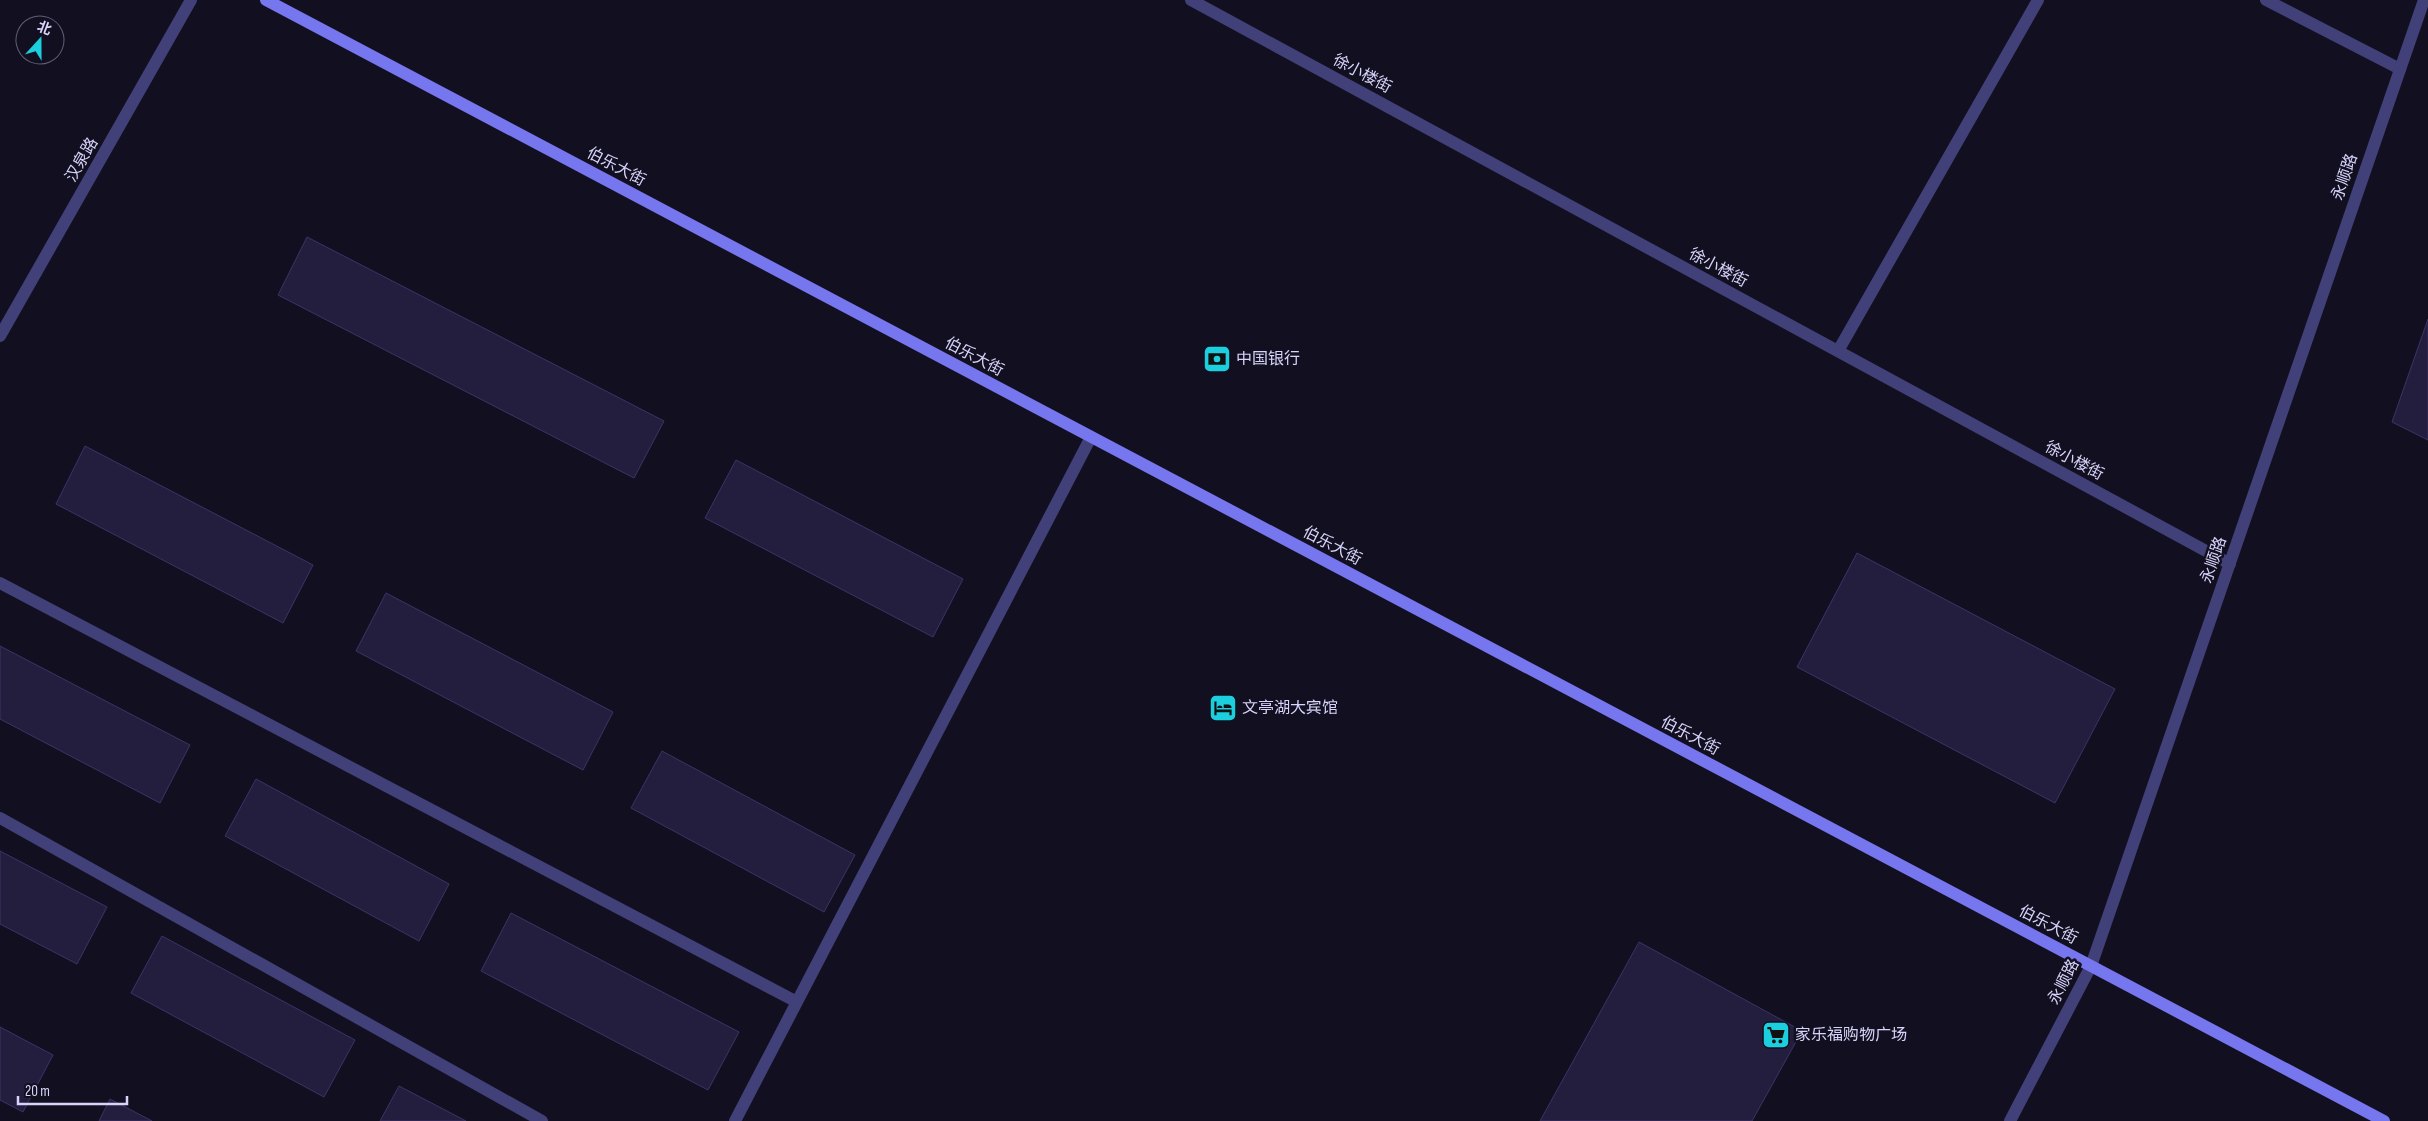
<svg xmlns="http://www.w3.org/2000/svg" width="2428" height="1121" font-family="'Sofia Sans Condensed','Noto Sans SC',sans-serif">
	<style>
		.building { fill: #241e3e; stroke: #3c3367 }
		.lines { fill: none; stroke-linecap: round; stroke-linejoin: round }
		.minor { stroke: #414079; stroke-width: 12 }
		.tertiary { stroke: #414079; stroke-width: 12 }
		.secondary { stroke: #7676ee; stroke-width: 12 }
		.labels { text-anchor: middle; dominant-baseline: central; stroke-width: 5; stroke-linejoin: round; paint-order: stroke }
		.street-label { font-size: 16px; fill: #d7d3fa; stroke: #121020 }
		.poi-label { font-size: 16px; fill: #d7d3fa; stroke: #121020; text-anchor: start }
	</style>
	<rect width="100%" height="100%" fill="#121020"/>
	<path class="building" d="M307,237L664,421L634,478L278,295Z
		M2428,319V440L2392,422Z
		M85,446L313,565L283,623L56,504Z
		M736,460L963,579L933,637L705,518Z
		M1857,553L2115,689L2055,803L1797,667Z
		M386,593L613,712L583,770L356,651Z
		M0,646L190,745L160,803L0,719Z
		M662,751L855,855L824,912L631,808Z
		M256,779L449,884L419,941L225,836Z
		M0,851L107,907L77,964L0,924Z
		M511,913L739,1032L708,1090L481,971Z
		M162,936L355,1040L324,1097L131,993Z
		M1639,942L1802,1031L1752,1121H1540Z
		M0,1027L53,1055L23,1112L0,1100Z
		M399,1086L466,1121H380Z
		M110,1099L152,1121H99Z"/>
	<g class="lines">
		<path class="minor" d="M1191,0L2230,564
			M2266,0L2400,69
			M1838,351L2038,0
			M0,583L797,1002
			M0,818L542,1121
			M735,1121L1091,437"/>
		<path class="tertiary" d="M0,336L191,0
			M2010,1121L2091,966L2424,0"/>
		<path class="secondary" d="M266,0L2384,1121"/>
	</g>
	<defs>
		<g id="bank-square" transform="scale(1.4375)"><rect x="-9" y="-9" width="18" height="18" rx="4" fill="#1bcfde" stroke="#121020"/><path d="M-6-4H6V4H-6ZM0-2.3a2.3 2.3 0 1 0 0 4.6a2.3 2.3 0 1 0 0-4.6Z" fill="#111"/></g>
		<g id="hotel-square" transform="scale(1.4375)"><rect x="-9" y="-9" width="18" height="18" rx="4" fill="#1bcfde" stroke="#121020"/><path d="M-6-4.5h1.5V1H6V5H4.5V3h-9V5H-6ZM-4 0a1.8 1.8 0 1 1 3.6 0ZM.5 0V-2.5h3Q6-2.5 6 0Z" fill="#111"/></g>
		<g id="supermarket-square" transform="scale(1.4375)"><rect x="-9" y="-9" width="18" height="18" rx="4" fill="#1bcfde" stroke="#121020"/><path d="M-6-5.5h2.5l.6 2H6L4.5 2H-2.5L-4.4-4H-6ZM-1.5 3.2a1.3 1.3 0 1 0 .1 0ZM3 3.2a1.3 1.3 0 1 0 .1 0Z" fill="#111"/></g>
	</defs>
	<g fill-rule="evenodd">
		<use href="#bank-square" x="1217" y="359"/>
		<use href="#hotel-square" x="1223" y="708"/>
		<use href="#supermarket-square" x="1776" y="1035"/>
	</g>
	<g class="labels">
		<g class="street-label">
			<text transform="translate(1362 74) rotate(28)">徐小楼街</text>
			<text transform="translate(82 160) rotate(-60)">汉泉路</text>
			<text transform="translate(616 167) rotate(28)">伯乐大街</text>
			<text transform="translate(2345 177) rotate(-71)">永顺路</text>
			<text transform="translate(1718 268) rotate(28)">徐小楼街</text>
			<text transform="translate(974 357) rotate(28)">伯乐大街</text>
			<text transform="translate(2074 461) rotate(28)">徐小楼街</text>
			<text transform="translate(1332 546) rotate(28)">伯乐大街</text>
			<text transform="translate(2214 560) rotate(-71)">永顺路</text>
			<text transform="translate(1690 736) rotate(28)">伯乐大街</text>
			<text transform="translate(2048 925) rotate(28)">伯乐大街</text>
			<text transform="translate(2064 982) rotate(-63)">永顺路</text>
		</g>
		<g class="poi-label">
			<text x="1236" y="359">中国银行</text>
			<text x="1242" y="708">文亭湖大宾馆</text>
			<text x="1795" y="1035">家乐福购物广场</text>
		</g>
	</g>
	<g transform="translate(40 40) rotate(21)"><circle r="24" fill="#121020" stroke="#615e77"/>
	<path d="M0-4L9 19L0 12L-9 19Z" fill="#1bcfde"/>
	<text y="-8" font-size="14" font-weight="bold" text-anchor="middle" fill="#d7d3fa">北</text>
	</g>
	<path d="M18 1096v8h109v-8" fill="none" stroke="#d7d3fa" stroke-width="2.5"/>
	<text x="25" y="1096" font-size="15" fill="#d7d3fa" stroke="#121020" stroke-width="4" paint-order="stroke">20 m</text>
</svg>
